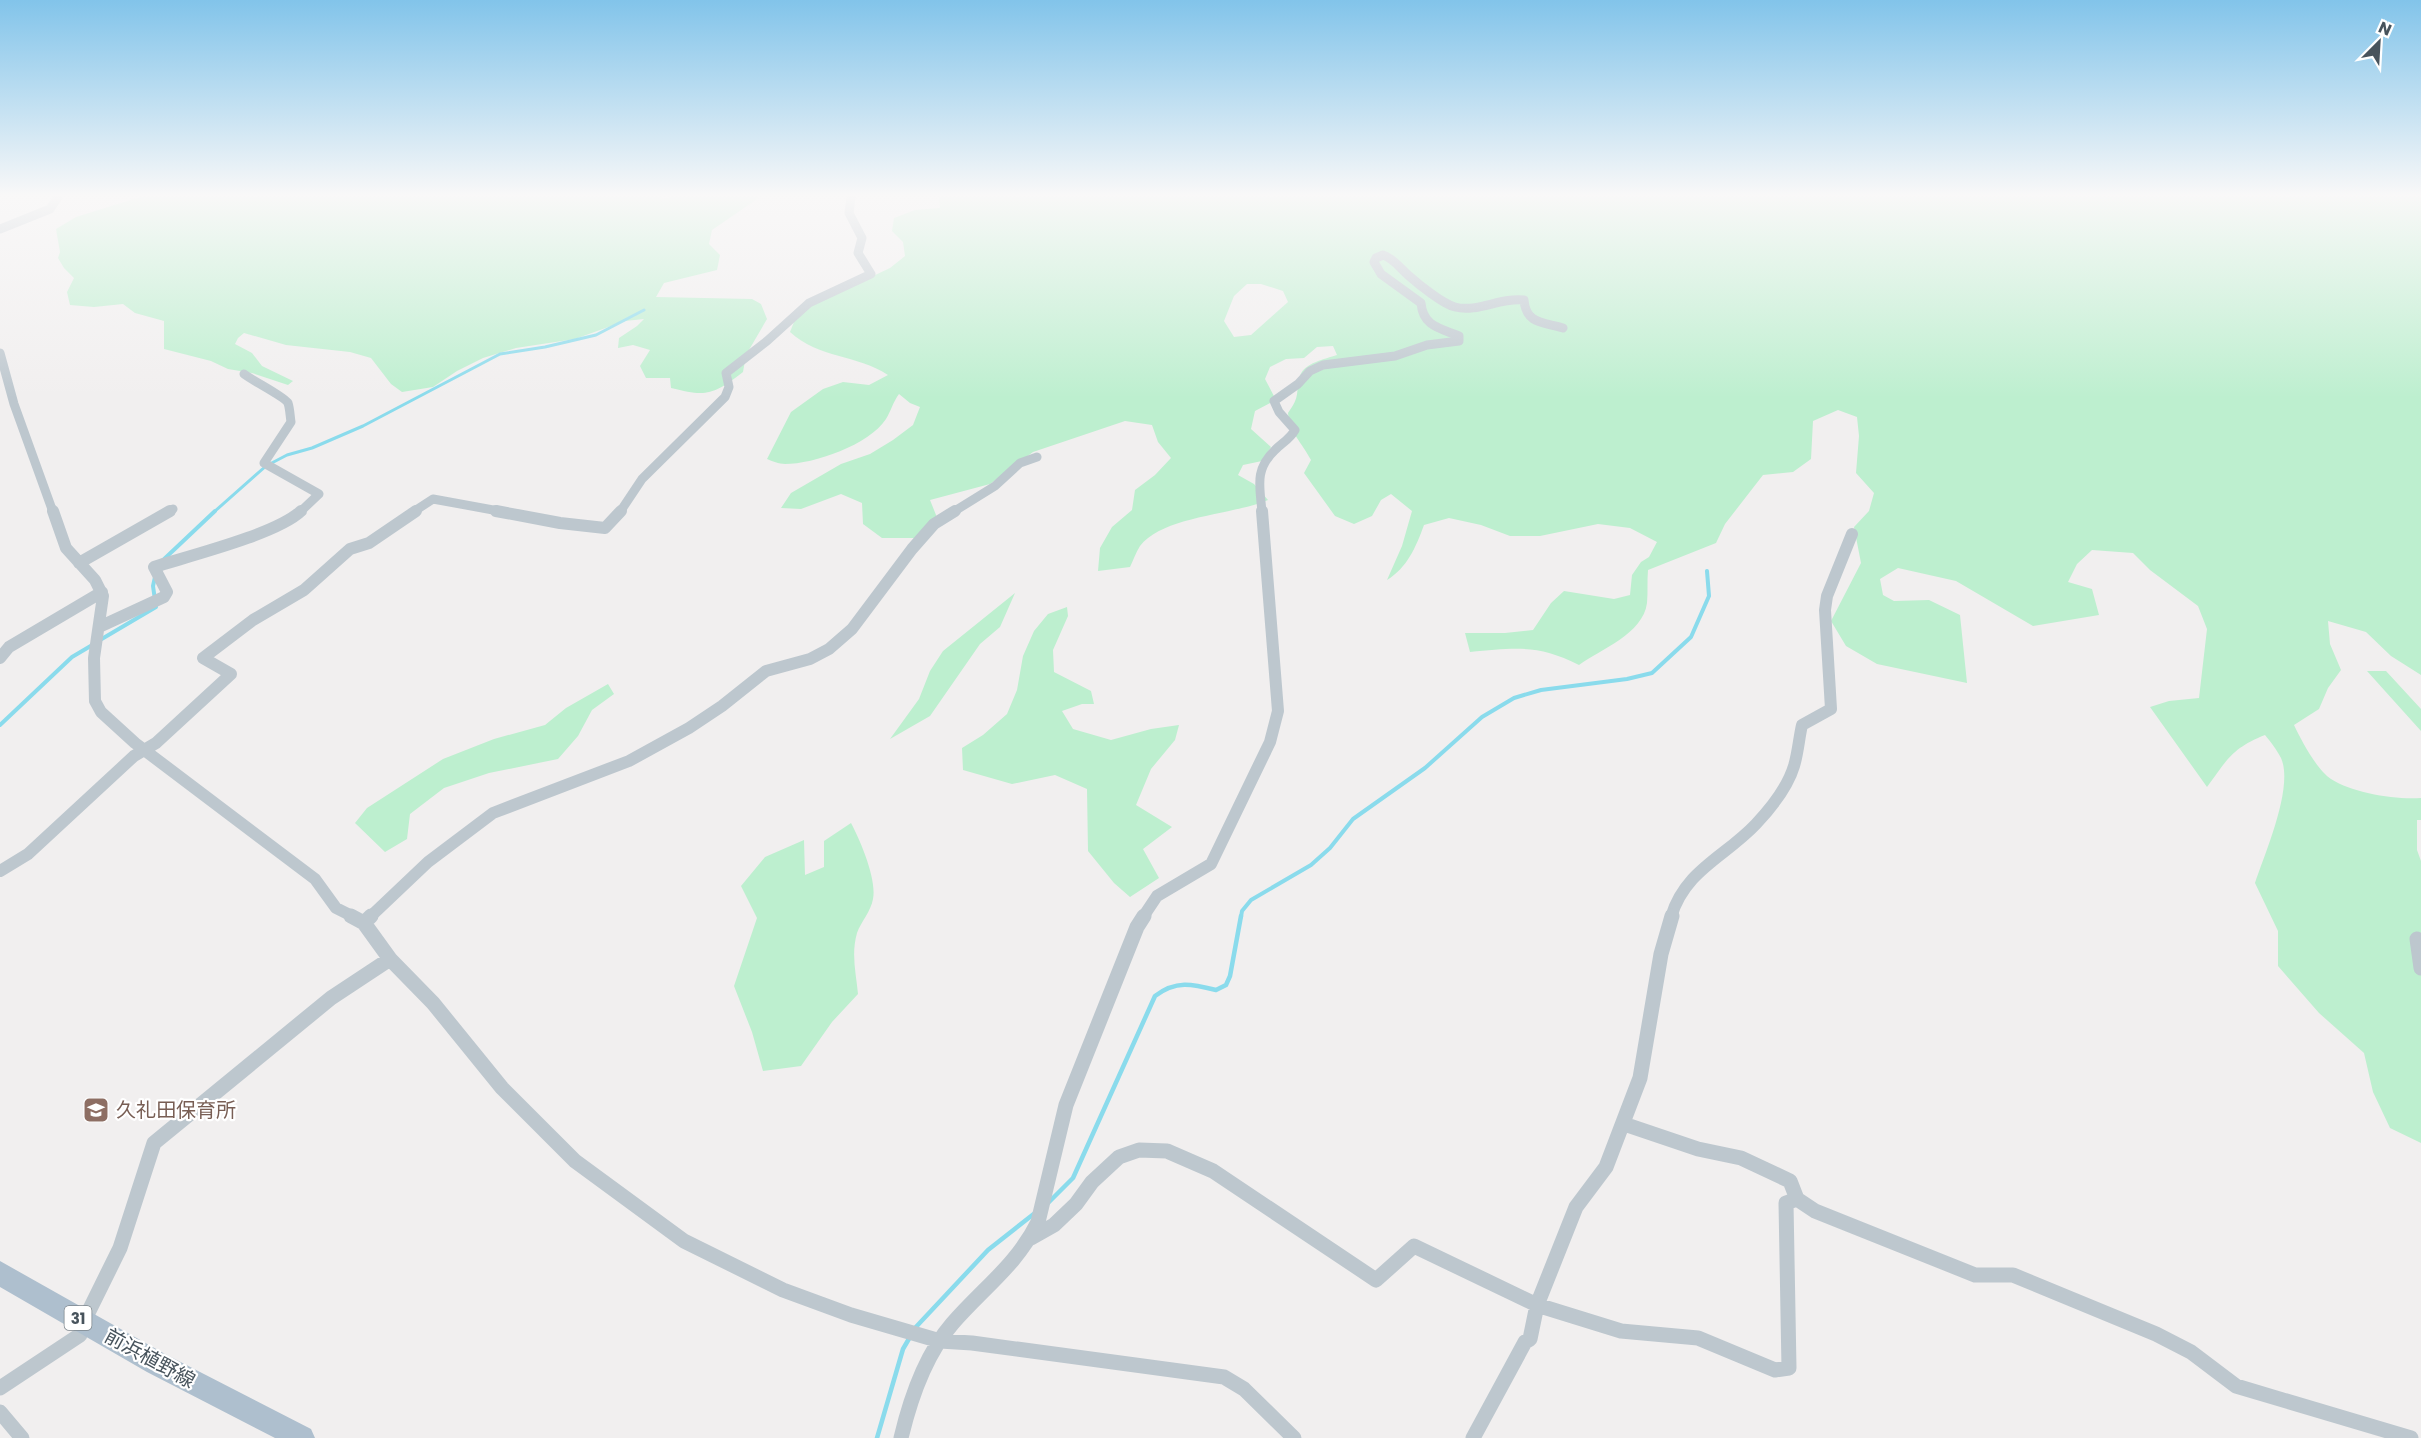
<svg xmlns="http://www.w3.org/2000/svg" width="2421" height="1438" font-family="Poppins,'Noto Sans JP',sans-serif">
	<style>
		.green { fill: #bdefcf; fill-rule: evenodd }
		.lines { fill: none; stroke-linecap: round; stroke-linejoin: round }
		.stream-far2 { stroke: #8adbec; stroke-width: 3 }
		.stream-far1 { stroke: #8adbec; stroke-width: 4 }
		.stream { stroke: #8adbec; stroke-width: 4.5 }
		.minor-far2 { stroke: #bdc7ce; stroke-width: 9 }
		.minor-far1 { stroke: #bdc7ce; stroke-width: 12 }
		.minor { stroke: #bdc7ce; stroke-width: 15 }
		.primary { fill: #aebfce; fill-rule: evenodd }
		.labels { text-anchor: middle; dominant-baseline: central; stroke-width: 4.5; stroke-linejoin: round; paint-order: stroke }
		.shield { fill: #fff; stroke: #7e878d; stroke-width: 1.5 }
		.shield-label { font-size: 15px; font-weight: bold; fill: #47535c }
		.near-education-label { font-size: 20px; fill: #785e54; stroke: #fff; text-anchor: start }
		.near-street-label { font-size: 20px; fill: #47535c; stroke: #fff }
	</style>
	<rect width="100%" height="100%" fill="#f1efef"/>
	<path class="green" d="M140,197H664L661,199L670,197H760L712,230L709,244L720,255L717,270L664,283L656,297L752,299L761,304L767,319L746,355L743,372C713,395 707,397 671,388L670,378H646L640,366L650,350L633,345L618,348L619,338L637,326L644,319L625,321L575,339L516,348L483,358L457,371L433,387L402,392L391,384L371,358L350,352L286,345L244,333L238,338L235,344L252,353L262,366L293,381L288,385L252,373L228,369L211,361L164,349V321L135,313L123,304L94,307L70,305L67,292L74,278L64,268L58,258L60,252L56,229L76,217Z
		M939,197H2421V675L2391,656L2366,632L2328,621L2330,644L2341,670L2328,688L2319,709L2294,725C2301,740 2317,770 2331,779C2353,793 2395,800 2421,798V820H2417V850L2421,861V1143L2390,1128L2373,1092L2364,1053L2319,1013L2278,966V931L2255,883C2265,853 2294,787 2281,758C2277,750 2270,741 2265,735C2232,748 2227,760 2207,787L2150,707L2169,701L2199,698L2207,629L2198,606L2150,570L2133,553L2092,550L2077,564L2068,582L2092,589L2099,615L2033,626L1956,581L1898,568L1880,579L1883,595L1894,601L1929,600L1960,615L1967,683L1877,664L1846,646L1831,621L1861,563L1854,527L1869,511L1874,493L1856,473L1859,436L1857,417L1838,410L1813,421L1811,459L1793,472L1763,475L1725,524L1716,543L1648,570C1647,581 1648,592 1647,603C1643,634 1601,649 1579,665C1538,644 1515,648 1470,652L1465,633H1505L1533,630L1551,603L1564,591L1614,599L1630,595L1632,575L1641,562L1649,557L1657,542L1630,528L1598,524L1540,536H1510L1481,525L1449,518L1424,525C1416,547 1407,568 1387,580L1402,546L1412,511L1391,494L1381,500L1372,516L1354,524L1335,516L1304,473L1311,460C1302,443 1290,433 1288,413C1301,395 1295,394 1300,376C1304,363 1325,359 1337,355L1333,346L1317,347L1304,358L1286,359L1270,367L1265,379L1276,400L1255,411L1251,429L1271,447L1262,461L1243,465L1238,475L1254,484L1268,500C1233,515 1163,516 1140,546C1136,552 1133,561 1130,567L1098,571L1100,548L1112,527L1132,510L1135,490L1155,475L1171,458L1158,442L1152,425L1125,421L1033,452L990,484L930,500L938,520L916,538H882L863,524L862,503L841,494L801,509L781,508L791,493L841,464L870,454L893,440L913,425L920,407L910,403L899,394C893,402 891,411 886,419C869,445 814,464 785,464C779,464 772,461 767,459L791,412L823,389L843,382L869,385L888,375C856,354 820,359 790,332L796,317L814,304L890,268L905,256L903,242L892,231L894,218L915,210L940,208ZM1247,284H1261L1283,291L1288,302L1251,335L1234,337L1224,321L1234,296Z
		M1015,593L1000,627L980,644L930,716L890,739L919,699L930,671L943,651Z
		M1067,607L1068,616L1053,650L1054,672L1091,691L1094,704H1082L1062,711L1073,729L1111,740L1151,729L1179,725L1175,740L1151,769L1136,805L1172,827L1143,849L1159,878L1130,897L1114,883L1088,851L1087,789L1055,775L1012,784L963,770L962,748L983,735L1007,714L1017,690L1023,656L1034,631L1048,614Z
		M2367,671H2386L2421,709V731Z
		M608,684L614,694L592,710L578,736L558,759L489,773L444,788L410,814L407,839L385,852L355,823L367,808L443,759L494,739L545,725L566,708Z
		M851,823C860,840 877,879 873,899C871,911 861,922 857,933C851,954 856,973 858,994L832,1022L801,1066L763,1071L752,1032L734,986L757,918L741,886L765,857L804,840L805,875L824,867V841Z"/>
	<g class="lines">
		<path class="stream-far2" d="M214,512L266,466L287,455L312,448L363,426L500,354L545,347L596,335L644,310"/>
		<path class="stream-far1" d="M161,562L215,511
			M100,640L156,607L153,586L155,577
			M0,725L72,657L94,644
			M1241,917L1242,911L1251,900L1311,865L1330,848L1353,819L1425,768L1482,717L1514,698L1541,690L1627,679L1652,673L1691,637L1709,596L1707,571"/>
		<path class="stream" d="M1048,1203L1073,1178L1155,996C1176,980 1192,984 1216,990L1226,985L1230,976L1241,916
			M915,1328L988,1250L1035,1213
			M877,1438L903,1349L910,1337"/>
		<path class="minor-far2" d="M0,229L50,209L58,197
			M0,353L14,404L53,512
			M244,374C253,381 285,397 288,403C290,409 290,416 291,422L264,463L319,494L300,512
			M167,512L173,509
			M413,512L433,499L504,512
			M620,512L642,479L725,397L729,387L726,373L767,341L809,303L871,274L858,253L862,238L849,213L851,197
			M953,512L995,486L1020,463L1037,457
			M1262,512C1260,487 1254,470 1275,450C1282,443 1290,439 1295,430L1279,412L1274,401L1298,384L1310,371L1323,365L1395,356L1427,345L1459,341V336C1439,328 1423,326 1421,303L1381,274L1374,262L1376,258L1383,255C1393,258 1400,268 1408,275C1418,284 1443,304 1455,307C1477,313 1501,297 1524,300C1526,324 1543,322 1563,328"/>
		<path class="minor-far1" d="M53,511L66,548L95,580L103,596L94,658L95,701L101,712L135,743L315,879L336,908L354,917
			M496,511L560,523L605,528L621,511
			M79,563L170,511
			M99,627L164,597L167,592L154,567C189,556 277,534 301,511
			M0,658L9,647L102,592
			M0,871L28,854L134,756L156,743L231,674L203,658L253,620L304,590L350,549L369,543L416,511
			M370,917L428,862L493,813L629,761L689,728L722,706L766,671L810,659L829,649L852,629L912,549L934,524L955,511
			M1143,917L1157,896L1211,864L1270,742L1278,711L1262,511
			M1671,917C1685,870 1725,857 1756,824C1770,809 1788,786 1794,766C1798,753 1799,738 1802,725L1831,709L1825,610L1827,596L1852,534"/>
		<path class="minor" d="M351,916L364,923L390,959L433,1003L502,1088L575,1161L684,1241L783,1290L851,1315L940,1341L972,1343L1224,1377L1244,1389L1294,1438
			M364,923L371,916
			M2417,939L2421,968
			M1624,1124L1698,1149L1741,1158L1790,1181L1797,1199L1815,1211L1975,1275H2013L2156,1334L2191,1352L2236,1386L2411,1438
			M1031,1238L1054,1225L1076,1204L1092,1182L1119,1157L1139,1150L1167,1151L1213,1171L1376,1280L1414,1246L1537,1305L1621,1331L1698,1338L1775,1370L1789,1368L1786,1203L1797,1199
			M0,1388L80,1335L84,1321L120,1248L154,1143L331,998L390,959
			M0,1412L22,1438
			M901,1438C910,1400 926,1354 952,1324C983,1288 1016,1266 1038,1222L1066,1105L1137,927L1144,916
			M1473,1438L1525,1342L1530,1339L1537,1305L1576,1207L1606,1167L1640,1078L1661,954L1672,916"/>
		<path class="primary" d="M0,1261L165,1354L311,1429L315,1438H275L147,1372L0,1287Z"/>
	</g>
	<linearGradient id="sky" x2="0" y2="1"><stop stop-color="#82c4ea"/><stop offset="0.49" stop-color="#f9f8f8"/><stop offset="1" stop-color="#f9f8f8" stop-opacity="0"/></linearGradient>
	<rect width="2421" height="398" fill="url(#sky)"/>
	<defs>
		<g id="school-square" transform="scale(1.35)"><rect x="-9" y="-9" width="18" height="18" rx="4" fill="#8d6e63" stroke="#fff"/><path d="M0-5L7-2L0 1L-7-2ZM-4 1L0 2.5L4 1V4Q0 6-4 4Z" fill="#fff"/></g>
	</defs>
	<g fill-rule="evenodd">
		<use href="#school-square" x="96" y="1110"/>
	</g>
	<g class="labels">
		<rect class="shield" x="64.5" y="1306" width="27" height="24" rx="4.5"/>
		<g class="shield-label">
			<text x="78" y="1318">31</text>
		</g>
		<g class="near-education-label">
			<text x="116" y="1110">久礼田保育所</text>
		</g>
		<g class="near-street-label">
			<text transform="translate(150 1358) rotate(29)">前浜植野線</text>
		</g>
	</g>
	<g transform="translate(2379 42) rotate(24)" stroke="#ffffff" stroke-width="4.5" paint-order="stroke">
	<path d="M0-4.5L10 22L0 15L-10 22Z" fill="#47535c"/>
	<text y="-9" font-size="16" font-weight="bold" text-anchor="middle" fill="#47535c">N</text>
	</g>
</svg>
